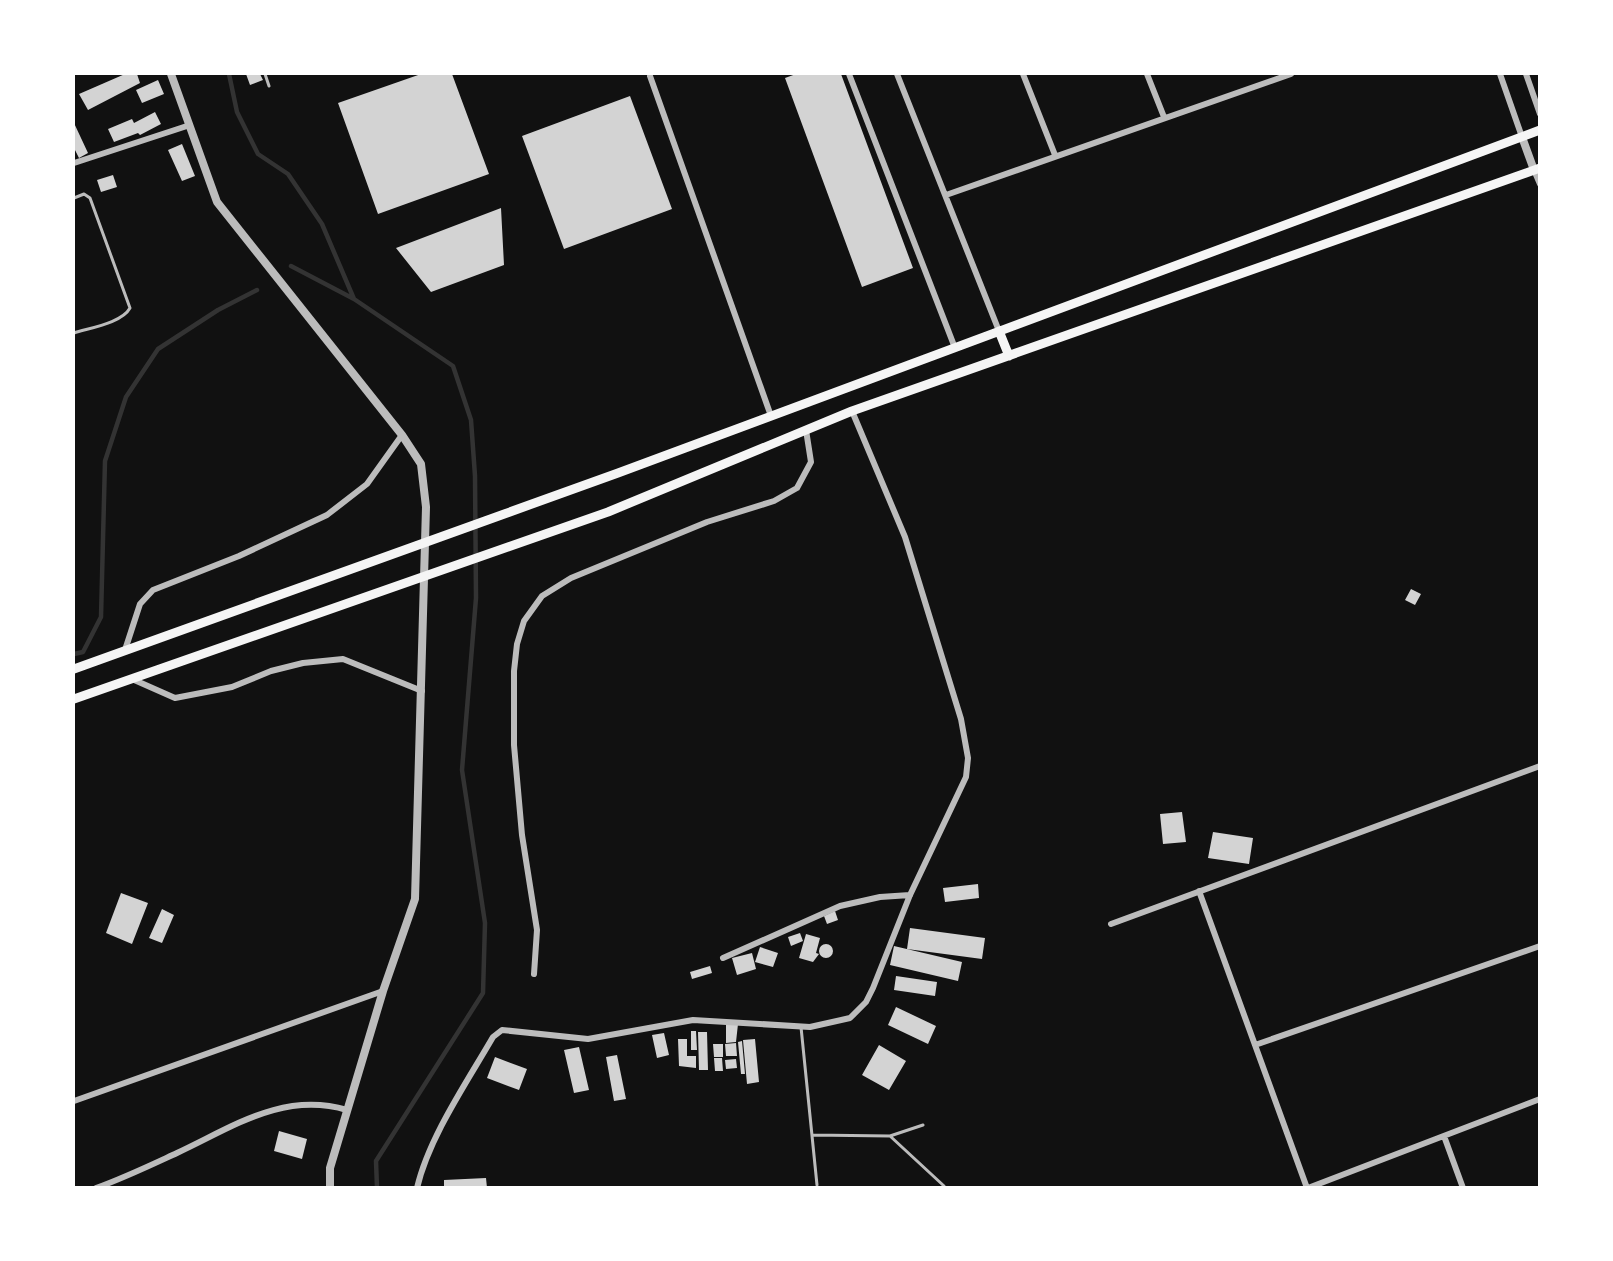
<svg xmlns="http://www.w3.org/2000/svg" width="1613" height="1261" font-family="'Varela Round',sans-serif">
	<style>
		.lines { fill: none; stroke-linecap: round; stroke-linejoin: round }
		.stream { stroke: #333; stroke-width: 4.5 }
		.building { fill: #d3d3d3 }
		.service { stroke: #bcbcbc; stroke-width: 3 }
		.minor { stroke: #bcbcbc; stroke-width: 6 }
		.tertiary { stroke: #bcbcbc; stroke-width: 8 }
		.secondary { stroke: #f5f5f5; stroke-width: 9 }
	</style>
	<rect width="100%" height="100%" fill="#111"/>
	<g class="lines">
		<path class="stream" d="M229,74L237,112L258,154L288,174L322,224L354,299L453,366L471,420L475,476L476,598L462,770L485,923L483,993L376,1161L377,1188
			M291,266L354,299
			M74,654L83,652L101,617L105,461L126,397L158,349L218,310L257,290"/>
	</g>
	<path class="building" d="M125,74H137L140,83L88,110L79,94Z
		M246,74H260L263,80L250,85Z
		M421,74H452L489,174L378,214L338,103Z
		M796,74H841L913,268L862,287L785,78Z
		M158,80L164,94L142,103L136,90Z
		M630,96L672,209L564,249L522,136Z
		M155,112L161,124L140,135L138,133L114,142L108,129L132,119L134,123Z
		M74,123L88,153L79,158L74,148Z
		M182,144L195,176L182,181L168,150Z
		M113,175L117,187L101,192L97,180Z
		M501,208L504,265L431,292L396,248Z
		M1411,589L1421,594L1415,605L1405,600Z
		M1182,812L1186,842L1163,844L1160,814Z
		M1213,832L1253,838L1249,864L1208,858Z
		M978,884L979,898L945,902L943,888Z
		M121,893L148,903L132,944L106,933Z
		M162,909L174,915L162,943L149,938Z
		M835,911L838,920L827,924L824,916Z
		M910,928L985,938L982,959L907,949Z
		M800,933L803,941L791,946L788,937Z
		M806,934L820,938L816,953L819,954L813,962L799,958Z
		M819 951a7 7 0 1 1 14 0a7 7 0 1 1-14 0Z
		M894,946L962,962L958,981L890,965Z
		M760,947L778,953L773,967L755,962Z
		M752,953L756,969L737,975L732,958Z
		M710,966L712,973L692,979L690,972Z
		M896,976L937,982L935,996L894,990Z
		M896,1007L936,1026L928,1044L888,1025Z
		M738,1024L736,1042L726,1043V1025Z
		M691,1031H696L697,1050H691Z
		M698,1032H707L708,1070H699Z
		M664,1033L669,1055L657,1058L652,1035Z
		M678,1039H687V1056H696V1068L679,1066Z
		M755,1039L759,1082L747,1084L743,1040Z
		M742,1041L745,1074H741L738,1042Z
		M736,1043L737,1056H726L725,1044Z
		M713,1044H723V1057H714Z
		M879,1045L906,1061L889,1090L862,1075Z
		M579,1047L589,1090L574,1093L564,1050Z
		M617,1055L626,1099L614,1101L606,1057Z
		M495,1057L527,1069L519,1090L487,1078Z
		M714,1058H722L723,1071H715Z
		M736,1059L737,1068L726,1069L725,1060Z
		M279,1131L307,1139L302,1159L274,1151Z
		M486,1178L487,1188H444V1180Z"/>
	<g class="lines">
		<path class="service" d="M265,74L269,86
			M74,198L84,194L90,198L130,308C122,323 89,328 74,333
			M801,1027L817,1185
			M812,1135L890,1136L944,1186
			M890,1136L923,1125"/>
		<path class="minor" d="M849,74L955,348
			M897,74L999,331
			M1023,74L1055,155
			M1147,74L1164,117
			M1500,74L1522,137
			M1526,74L1540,114
			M650,76L771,416
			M74,163L190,125
			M1534,170L1540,184
			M946,195L1291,74
			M125,650L140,604L153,590L239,556L327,515L367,484L402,435
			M132,679L175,698L232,687L271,671L303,663L343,659L422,691
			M1199,891L1307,1188
			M1111,924L1540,766
			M723,958L840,906L880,897L910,895
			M534,974L537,930L522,835L514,745V671L517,644L524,621L542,596L571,578L707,522L774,501L797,488L811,462L806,430
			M1255,1045L1540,946
			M74,1101L383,991
			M1444,1136L1463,1188
			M96,1188C124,1178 151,1165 177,1153C233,1127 283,1091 347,1110
			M417,1188C429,1137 467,1082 493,1037L502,1030L588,1039L693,1020L810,1027L850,1018L866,1002L873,988L910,895L966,777L968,758L961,719L905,537L852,411
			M1308,1188L1540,1099"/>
		<path class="tertiary" d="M171,74L217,202L402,435L421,464L426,507L415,899L383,991L330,1168V1188
			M1522,137L1534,170"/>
		<path class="secondary" d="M999,331L1009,356
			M74,669L618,473L1540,130
			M74,699L608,512L852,411L1540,168"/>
	</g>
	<rect width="1613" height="1261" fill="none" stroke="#ffffff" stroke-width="150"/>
</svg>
